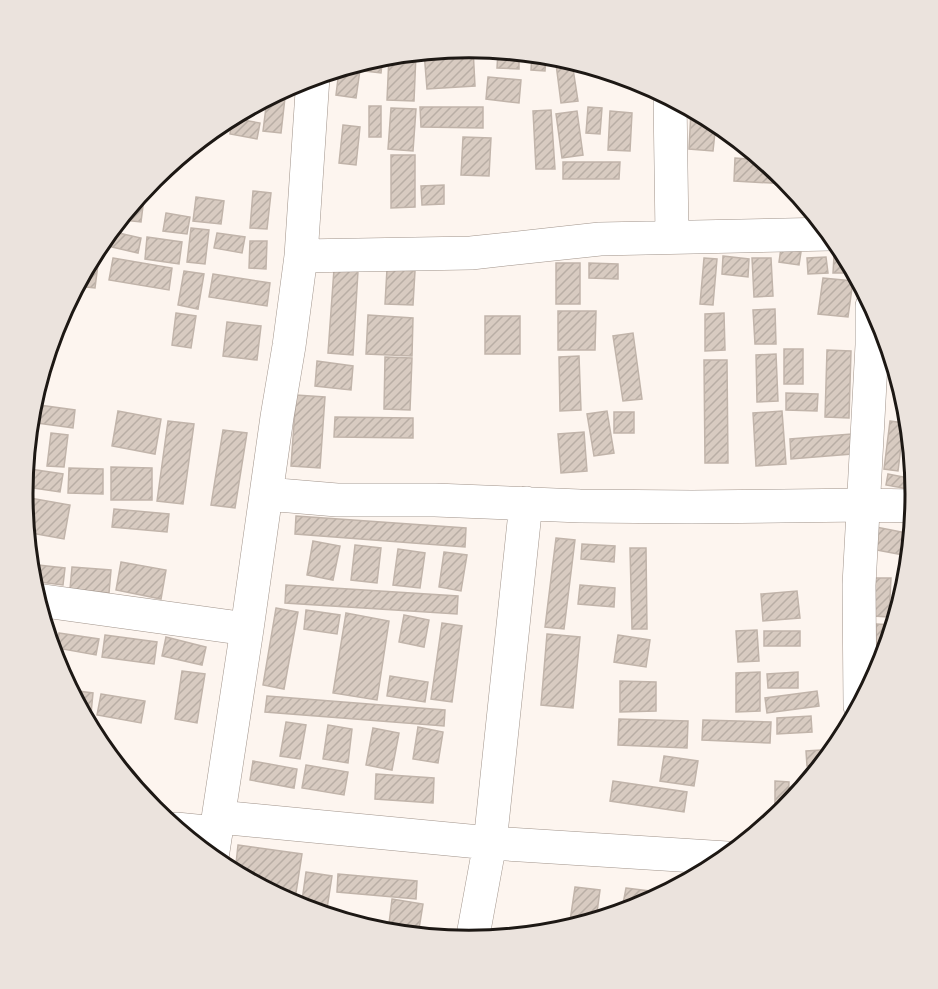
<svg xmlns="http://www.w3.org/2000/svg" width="938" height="989" font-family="Rubik,sans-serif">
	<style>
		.building { fill: url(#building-hatch); stroke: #c1b4aa; stroke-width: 1.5 }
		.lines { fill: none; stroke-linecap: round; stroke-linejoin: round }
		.minor-casing { stroke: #a1948b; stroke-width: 34 }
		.minor { stroke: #fff; stroke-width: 33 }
		.rim { fill: none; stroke: #1d1814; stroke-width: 3 }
	</style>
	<defs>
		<pattern id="building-hatch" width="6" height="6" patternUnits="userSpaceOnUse" patternTransform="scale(1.5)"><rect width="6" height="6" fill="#d8cbc1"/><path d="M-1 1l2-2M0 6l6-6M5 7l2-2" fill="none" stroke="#b9aea5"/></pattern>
	</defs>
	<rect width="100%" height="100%" fill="#fdf5ef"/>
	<path class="building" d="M473,48L475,86L427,89L424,52Z
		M498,51L519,53V69L497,68Z
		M416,54L414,101L387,100L389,56Z
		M532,54L546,56L545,71L531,70Z
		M383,56L381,73L365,71L366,61Z
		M572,62L578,101L561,103L556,64Z
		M361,63L356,98L336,95L339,70Z
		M488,77L521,80L519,103L486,99Z
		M286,89L281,133L263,131L267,99Z
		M369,106H381V137H369Z
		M420,107H483V128L421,127Z
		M588,107L602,108L600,134L586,133Z
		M391,108L416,109L413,151L388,149Z
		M551,110L555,169H536L533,111Z
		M577,111L583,155L562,158L556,114Z
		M610,111L632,113L630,151L608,150Z
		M691,111L716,123L713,151L689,149Z
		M232,118L260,123L257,139L230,134Z
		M222,123L220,134L210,132L221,123Z
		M343,125L360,127L356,165L339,163Z
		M463,137L491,138L489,176L461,175Z
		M391,155H415V207L391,208Z
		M735,158L761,160L789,184L734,181Z
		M563,162H620L619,179H563Z
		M444,185V204L422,205L421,186Z
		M253,191L271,193L267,229L250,228Z
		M196,197L224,201L221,224L193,221Z
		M132,205L143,206L141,222L122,220Z
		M166,213L190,217L187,234L163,231Z
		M191,228L209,230L205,264L187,262Z
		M110,231L141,238L138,253L103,245L104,239Z
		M217,233L245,237L242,253L214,248Z
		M147,237L182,242L179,264L145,259Z
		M250,241H267L266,269L249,268Z
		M781,248L801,252L799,265L779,262Z
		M93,255L99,256L95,288L77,286Z
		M723,256L749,259L748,277L722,274Z
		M834,256H846V273H833Z
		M826,257L828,273L808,274L807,258Z
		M113,258L172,268L169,290L109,280Z
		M704,258L717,259L713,305L700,304Z
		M752,258H771L773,296L754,297Z
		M556,263H580V304H556Z
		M589,263L618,264V279L589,278Z
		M334,269L358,271L353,355L328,353Z
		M387,269L415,271L413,305L385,304Z
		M184,271L204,274L198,309L178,305Z
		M213,274L270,283L267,306L209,297Z
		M823,278L853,281L848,317L818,314Z
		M775,309L776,344H755L753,310Z
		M558,311H596L595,350H558Z
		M176,313L196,316L191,348L172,345Z
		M724,313L725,350L705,351V314Z
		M368,315L413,318L412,356L366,354Z
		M485,316H520V354H485Z
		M227,322L261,326L257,360L223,356Z
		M633,333L642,399L623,401L613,336Z
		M784,349H803V384H784Z
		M827,350L851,351L849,418L825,417Z
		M776,354L778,401L757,402L756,355Z
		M579,356L581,410L560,411L559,357Z
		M385,357L412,358L410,410L384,409Z
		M704,360H727L728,463H705Z
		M317,361L353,366L351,390L315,386Z
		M786,393L818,394L817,411L786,410Z
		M296,395L325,397L320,468L291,466Z
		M32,404L75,410L73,428L30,422Z
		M118,411L161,419L155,454L112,446Z
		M607,411L614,453L594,456L587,414Z
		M782,411L786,464L756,466L753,413Z
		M614,412H634V433H614Z
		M335,417L413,418V438L334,437Z
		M168,421L194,424L183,504L157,501Z
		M890,421L904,423L898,471L884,469Z
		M223,430L247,433L235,508L211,505Z
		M584,432L587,471L561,473L558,434Z
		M51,433L68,435L64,467L47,466Z
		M851,434L852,454L791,459L790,439Z
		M111,467L152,468V500H111Z
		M69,468L103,469V494L68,493Z
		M30,469L63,474L60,492L27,487Z
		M888,474L914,479V490L886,485Z
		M30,498L70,505L64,539L26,532L25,524Z
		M114,509L169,514L167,532L112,527Z
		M296,516L466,528L465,547L295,534Z
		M876,527L912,534L909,556L871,549Z
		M556,538L575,540L564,629L545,627Z
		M313,541L340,546L333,580L307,575Z
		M582,544L615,546L614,562L581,559Z
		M355,545L381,548L377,583L351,580Z
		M630,548H646L647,629H632Z
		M398,549L425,553L420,588L393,585Z
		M444,552L467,555L461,591L439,587Z
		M121,562L166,570L161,599L116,590Z
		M29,564L65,568L63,585L31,581Z
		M72,567L111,570L109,593L70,589Z
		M875,578H891L889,617L873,616Z
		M286,585L458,596L457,614L285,603Z
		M580,585L615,588L614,607L578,604Z
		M797,591L800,618L763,621L761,594Z
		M898,598H902L897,613Z
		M276,608L298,612L284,689L263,685Z
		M306,610L340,615L337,634L304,629Z
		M346,613L389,621L377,700L333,693Z
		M404,615L429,620L424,647L399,642Z
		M442,623L462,626L452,702L431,699Z
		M876,624L894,625L883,660H876Z
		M757,630L759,661L738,662L736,631Z
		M46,631L52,632L50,643Z
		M764,631H800V646H764Z
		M59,633L99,639L96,655L57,648Z
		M547,634L580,637L573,708L541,705Z
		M105,635L157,642L154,664L102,657Z
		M618,635L650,640L646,667L614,662Z
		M166,637L206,647L202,665L162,656Z
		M182,671L205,674L197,723L175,719Z
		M760,672V711L736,712V673Z
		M798,672V688H768L767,674Z
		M390,676L428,682L425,702L387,696Z
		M620,681L656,682V711L620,712Z
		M70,690L93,693L91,714L82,713Z
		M817,691L819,706L767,713L765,698Z
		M101,694L145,701L141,723L97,715Z
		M267,696L445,710L444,726L265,712Z
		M811,716L812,732L777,734V718Z
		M619,719L688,721L687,748L618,745Z
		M703,720L771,722L770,743L702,740Z
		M286,722L306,725L300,759L280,756Z
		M328,725L352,729L348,763L323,759Z
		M418,727L443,732L438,763L413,759Z
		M373,728L399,733L392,770L366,765Z
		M835,749L822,764L807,766L806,751Z
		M664,756L698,761L694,786L660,781Z
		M253,761L297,769L294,788L250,780Z
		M306,765L348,772L344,795L302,788Z
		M376,774L434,778L433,803L375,799Z
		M613,781L687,792L684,812L610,801Z
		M775,781L789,782L788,806L785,810H775Z
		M238,845L302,854L296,893L262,887L235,873Z
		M306,872L332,876L326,915L301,908Z
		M338,874L417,881L416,899L337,892Z
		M575,887L600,890L596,920L569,928Z
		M626,888L666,893L640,907L623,904Z
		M392,899L423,904L419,929L389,924Z"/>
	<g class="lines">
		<g class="minor-casing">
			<path id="minor" d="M670,98L672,236
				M301,256L471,253L600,239L830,234
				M266,494L337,500H435L580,506L692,507L865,505L914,506
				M37,600L247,629
				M860,706L859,585L872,345V306
				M219,817L490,843L727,858
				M176,829L216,833
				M212,858L247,629L277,417L289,346L301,256L313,77
				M472,941L490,843L526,503"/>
		</g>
		<use href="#minor" class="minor"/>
	</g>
	<path d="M0 0H938V989H0ZM33 494a436 436 0 1 1 872 0a436 436 0 1 1-872 0Z" fill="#ebe3dd" fill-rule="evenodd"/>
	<path class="rim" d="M33 494a436 436 0 1 1 872 0a436 436 0 1 1-872 0Z"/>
</svg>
